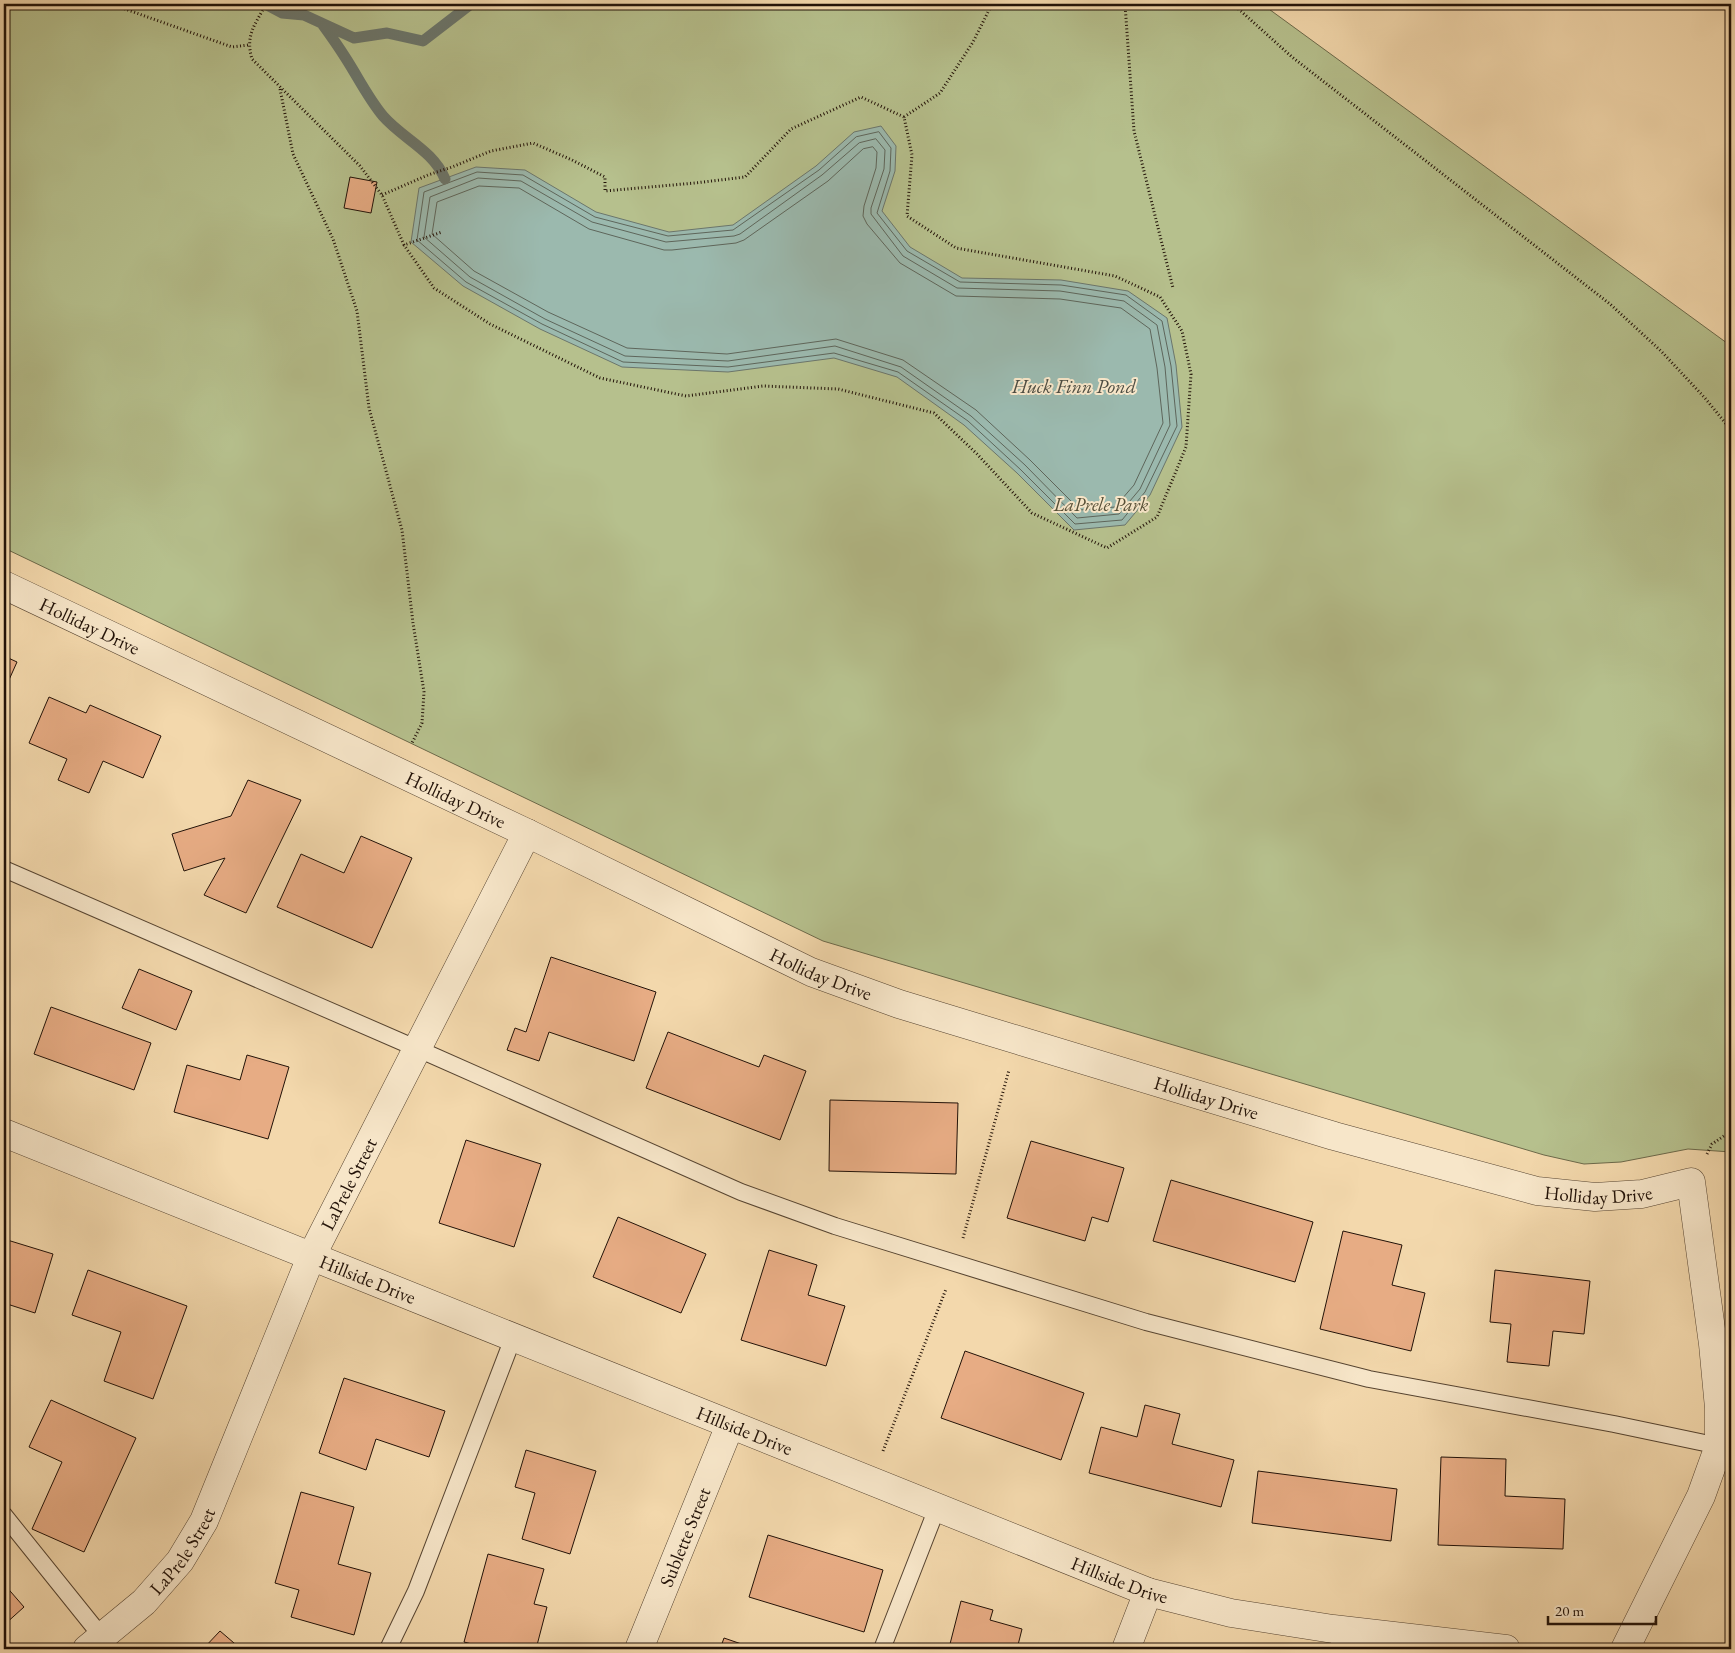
<svg xmlns="http://www.w3.org/2000/svg" width="1735" height="1653" font-family="'EB Garamond',serif">
	<style>
		.green { fill: #b6c08d; stroke: #6c694a }
		.water { fill: #9bb9ae; stroke: #6b766c }
		.lines { fill: none; stroke-linecap: round; stroke-linejoin: round }
		.shore { stroke: #5e665b; stroke-width: 1 }
		.stream { stroke: #6b766c; stroke-width: 11 }
		.building { fill: #e7ac84; stroke: #221208 }
		.lane-casing { stroke: #564431; stroke-width: 18 }
		.street-casing { stroke: #564431; stroke-width: 29 }
		.path { stroke: #221208; stroke-width: 3; stroke-dasharray: 1 2.5; stroke-linecap: butt }
		.lane { stroke: #f7e6c9; stroke-width: 16 }
		.street { stroke: #f7e6c9; stroke-width: 28 }
		.labels { text-anchor: middle; dominant-baseline: central; stroke-width: 4; stroke-linejoin: round; paint-order: stroke }
		.park-label { font-size: 19px; font-style: italic; fill: #564f37; stroke: #f7e6c9 }
		.street-label { font-size: 19px; fill: #221208; stroke: #f7e6c9 }
		.water-label { font-size: 20px; font-style: italic; fill: #4c4c42; stroke: #f7e6c9 }
	</style>
	<rect width="100%" height="100%" fill="#f3d8ac"/>
	<filter id="stains"><feTurbulence type="fractalNoise" baseFrequency=".004" numOctaves="4"/><feColorMatrix values="0 0 0 0 .2 0 0 0 0 .09 0 0 0 0 .02 0 0 0 .5 -.17"/></filter>
	<radialGradient id="worn" r=".72"><stop offset=".6" stop-color="#630" stop-opacity="0"/><stop offset="1" stop-color="#630" stop-opacity=".3"/></radialGradient>
	<path class="green" d="M4,4H1262L1731,346V1152L1688,1149L1621,1162L1584,1164L1544,1155L823,941L4,548Z"/>
	<path class="water" d="M881,126L896,146L895,171L882,211L910,247L962,278L1061,280L1128,291L1167,318L1176,365L1182,427L1150,495L1125,525L1074,530L1017,473L964,425L897,377L834,358L728,372L622,367L540,329L463,286L411,242L419,188L476,167L525,170L596,212L669,232L733,225L816,166L854,132Z"/>
	<g class="lines">
		<path class="shore" d="M879,132L891,148L890,171L877,213L907,251L960,282L1061,285L1126,295L1162,321L1171,366L1177,426L1145,492L1122,520L1075,524L1021,470L968,421L898,372L834,353L728,367L623,362L542,324L466,282L417,240L424,192L477,172L523,175L595,217L668,236L733,230L819,170L856,137Z
			M876,139L885,150L884,169L871,208V214L903,256L957,288L1060,291L1124,301L1157,325L1165,367L1170,425L1140,489L1119,514L1077,518L1025,465L971,416L901,367L835,346L728,361L625,356L545,319L470,277L424,237L430,197L478,178L521,181L592,222L666,242L734,236L740,234L822,175L859,143Z
			M873,147L877,152L876,168L864,206L863,216L867,224L900,263L956,296L1060,299L1121,308L1150,329L1157,368L1163,423L1134,485L1115,507L1080,510L1030,460L976,410L903,360L836,339L727,354L627,348L548,312L474,271L432,234L437,202L479,186L519,188L589,229L664,250H672L736,243L744,240L828,181L863,149Z"/>
		<path class="stream" d="M265,4L282,13L304,15L354,38L387,33L423,41L471,4
			M323,25C331,36 338,46 345,57C358,77 368,98 383,116C403,139 433,150 445,179"/>
	</g>
	<path class="building" d="M350,177L377,182L371,213L344,208Z
		M4,656L17,662L4,691Z
		M49,697L86,713L90,705L161,736L143,778L103,761L89,793L58,780L67,759L29,743Z
		M248,780L301,800L246,913L204,895L225,858L184,871L172,834L231,816Z
		M361,836L412,858L372,948L277,907L301,854L344,873Z
		M551,957L656,992L634,1061L549,1032L539,1061L507,1050L515,1028L526,1032Z
		M139,969L192,991L176,1030L122,1008Z
		M51,1007L151,1043L134,1090L34,1054Z
		M668,1032L759,1067L764,1055L806,1071L780,1140L646,1088Z
		M247,1055L289,1067L268,1139L174,1112L187,1065L240,1080Z
		M830,1100L958,1103L956,1174L829,1171Z
		M466,1140L541,1164L514,1247L439,1223Z
		M1031,1141L1124,1168L1108,1222L1092,1217L1085,1241L1007,1218Z
		M1171,1180L1313,1222L1295,1282L1153,1241Z
		M618,1217L706,1254L681,1313L593,1277Z
		M1343,1231L1402,1245L1392,1285L1425,1293L1411,1351L1320,1329Z
		M4,1239L53,1254L35,1313L4,1303Z
		M769,1250L817,1265L808,1295L845,1306L826,1366L741,1340Z
		M88,1270L187,1306L153,1399L104,1381L121,1332L72,1315Z
		M1495,1270L1590,1281L1584,1334L1553,1331L1549,1366L1507,1362L1511,1324L1490,1322Z
		M965,1351L1084,1393L1061,1460L941,1418Z
		M344,1378L445,1411L429,1457L376,1439L366,1470L319,1453Z
		M51,1400L136,1438L84,1552L32,1529L62,1462L29,1447Z
		M1145,1405L1180,1414L1172,1444L1234,1460L1221,1507L1089,1473L1101,1427L1137,1437Z
		M526,1450L596,1471L570,1554L522,1539L535,1493L515,1487Z
		M1441,1457L1506,1459L1505,1496L1565,1499L1563,1549L1438,1545Z
		M1258,1471L1397,1489L1391,1541L1252,1523Z
		M301,1492L354,1507L338,1564L371,1573L354,1635L291,1617L299,1590L275,1583Z
		M768,1535L883,1570L864,1632L749,1597Z
		M488,1554L544,1569L534,1604L547,1607L536,1649H492L464,1642Z
		M4,1584L24,1607L4,1625Z
		M961,1601L993,1610L990,1620L1022,1629L1017,1649H959L960,1647L950,1644Z
		M220,1631L241,1649H203Z
		M724,1638L756,1649H720Z"/>
	<g class="lines">
		<g class="lane-casing">
			<path id="lane" d="M4,869L418,1049L741,1192L835,1226L1146,1322L1369,1379L1614,1424L1719,1446
				M4,1515L102,1637
				M388,1649L416,1591L513,1338
				M882,1649L937,1508"/>
		</g>
		<g class="street-casing">
			<g id="street">
				<path id="s1" d="M4,585L527,833L811,972L899,1004L1334,1136L1537,1191L1595,1197L1642,1194L1691,1182L1713,1344L1719,1408V1446L1701,1496L1625,1649"/>
				<path id="s2" d="M4,1133L1148,1592L1231,1613L1333,1629L1506,1649"/>
				<path id="s3" d="M87,1649L144,1602L180,1561L204,1521L311,1257L527,833"/>
				<path id="s4" d="M639,1649L730,1425"/>
				<path d="M1126,1649L1148,1592"/>
			</g>
		</g>
		<path class="path" d="M111,4L232,47L248,45
			M266,4C255,25 245,35 252,59L360,166L382,195L404,245L442,232
			M1125,4L1134,131L1173,288
			M1233,4L1292,57L1610,304L1661,351L1705,398L1731,430
			M280,89L293,154L333,239L357,311L369,408L402,530L413,623L424,692L422,723L412,743
			M904,117L940,93L973,42L992,4
			M382,195L428,175L452,167L491,151L533,143L572,160L605,177V191L695,183L745,177L791,129L861,97L904,117L912,155L907,216L956,248L1115,276L1160,297L1182,331L1191,374L1186,447L1157,517L1107,548L1032,513L977,454L934,413L838,389L763,386L686,396L600,378L490,324L434,288L404,245
			M1707,1154L1712,1144L1731,1131
			M963,1238L1009,1070
			M883,1451L946,1289"/>
		<use href="#lane" class="lane"/>
		<use href="#street" class="street"/>
	</g>
	<g class="labels">
		<g class="park-label">
			<text x="1101" y="504">LaPrele Park</text>
		</g>
		<g class="street-label">
			<text stroke="none"><textPath href="#s1" startOffset="95">Holliday Drive</textPath></text>
			<text stroke="none"><textPath href="#s1" startOffset="500">Holliday Drive</textPath></text>
			<text stroke="none"><textPath href="#s1" startOffset="905">Holliday Drive</textPath></text>
			<text stroke="none"><textPath href="#s1" startOffset="1310">Holliday Drive</textPath></text>
			<text stroke="none"><textPath href="#s3" startOffset="542">LaPrele Street</textPath></text>
			<text stroke="none"><textPath href="#s1" startOffset="1715">Holliday Drive</textPath></text>
			<text stroke="none"><textPath href="#s2" startOffset="392">Hillside Drive</textPath></text>
			<text stroke="none"><textPath href="#s2" startOffset="798">Hillside Drive</textPath></text>
			<text stroke="none"><textPath href="#s4" startOffset="121">Sublette Street</textPath></text>
			<text stroke="none"><textPath href="#s3" startOffset="138">LaPrele Street</textPath></text>
			<text stroke="none"><textPath href="#s2" startOffset="1202">Hillside Drive</textPath></text>
		</g>
		<g class="water-label">
			<text x="1074" y="386">Huck Finn Pond</text>
		</g>
	</g>
	<rect width="1735" height="1653" fill="none" stroke="#f3d8ac" stroke-width="20"/>
	<rect x="5" y="5" width="1725" height="1643" fill="none" stroke="#221208" stroke-width="2.5"/>
	<rect x="10" y="10" width="1715" height="1633" fill="none" stroke="#221208"/>
	<path d="M1548 1616v8h108v-8" fill="none" stroke="#221208" stroke-width="2.5"/>
	<text x="1555" y="1616" font-size="15" fill="#221208" stroke="#f7e6c9" stroke-width="4" paint-order="stroke">20 m</text>
	<rect width="100%" height="100%" filter="url(#stains)"/>
	<rect width="100%" height="100%" fill="url(#worn)"/>
</svg>
